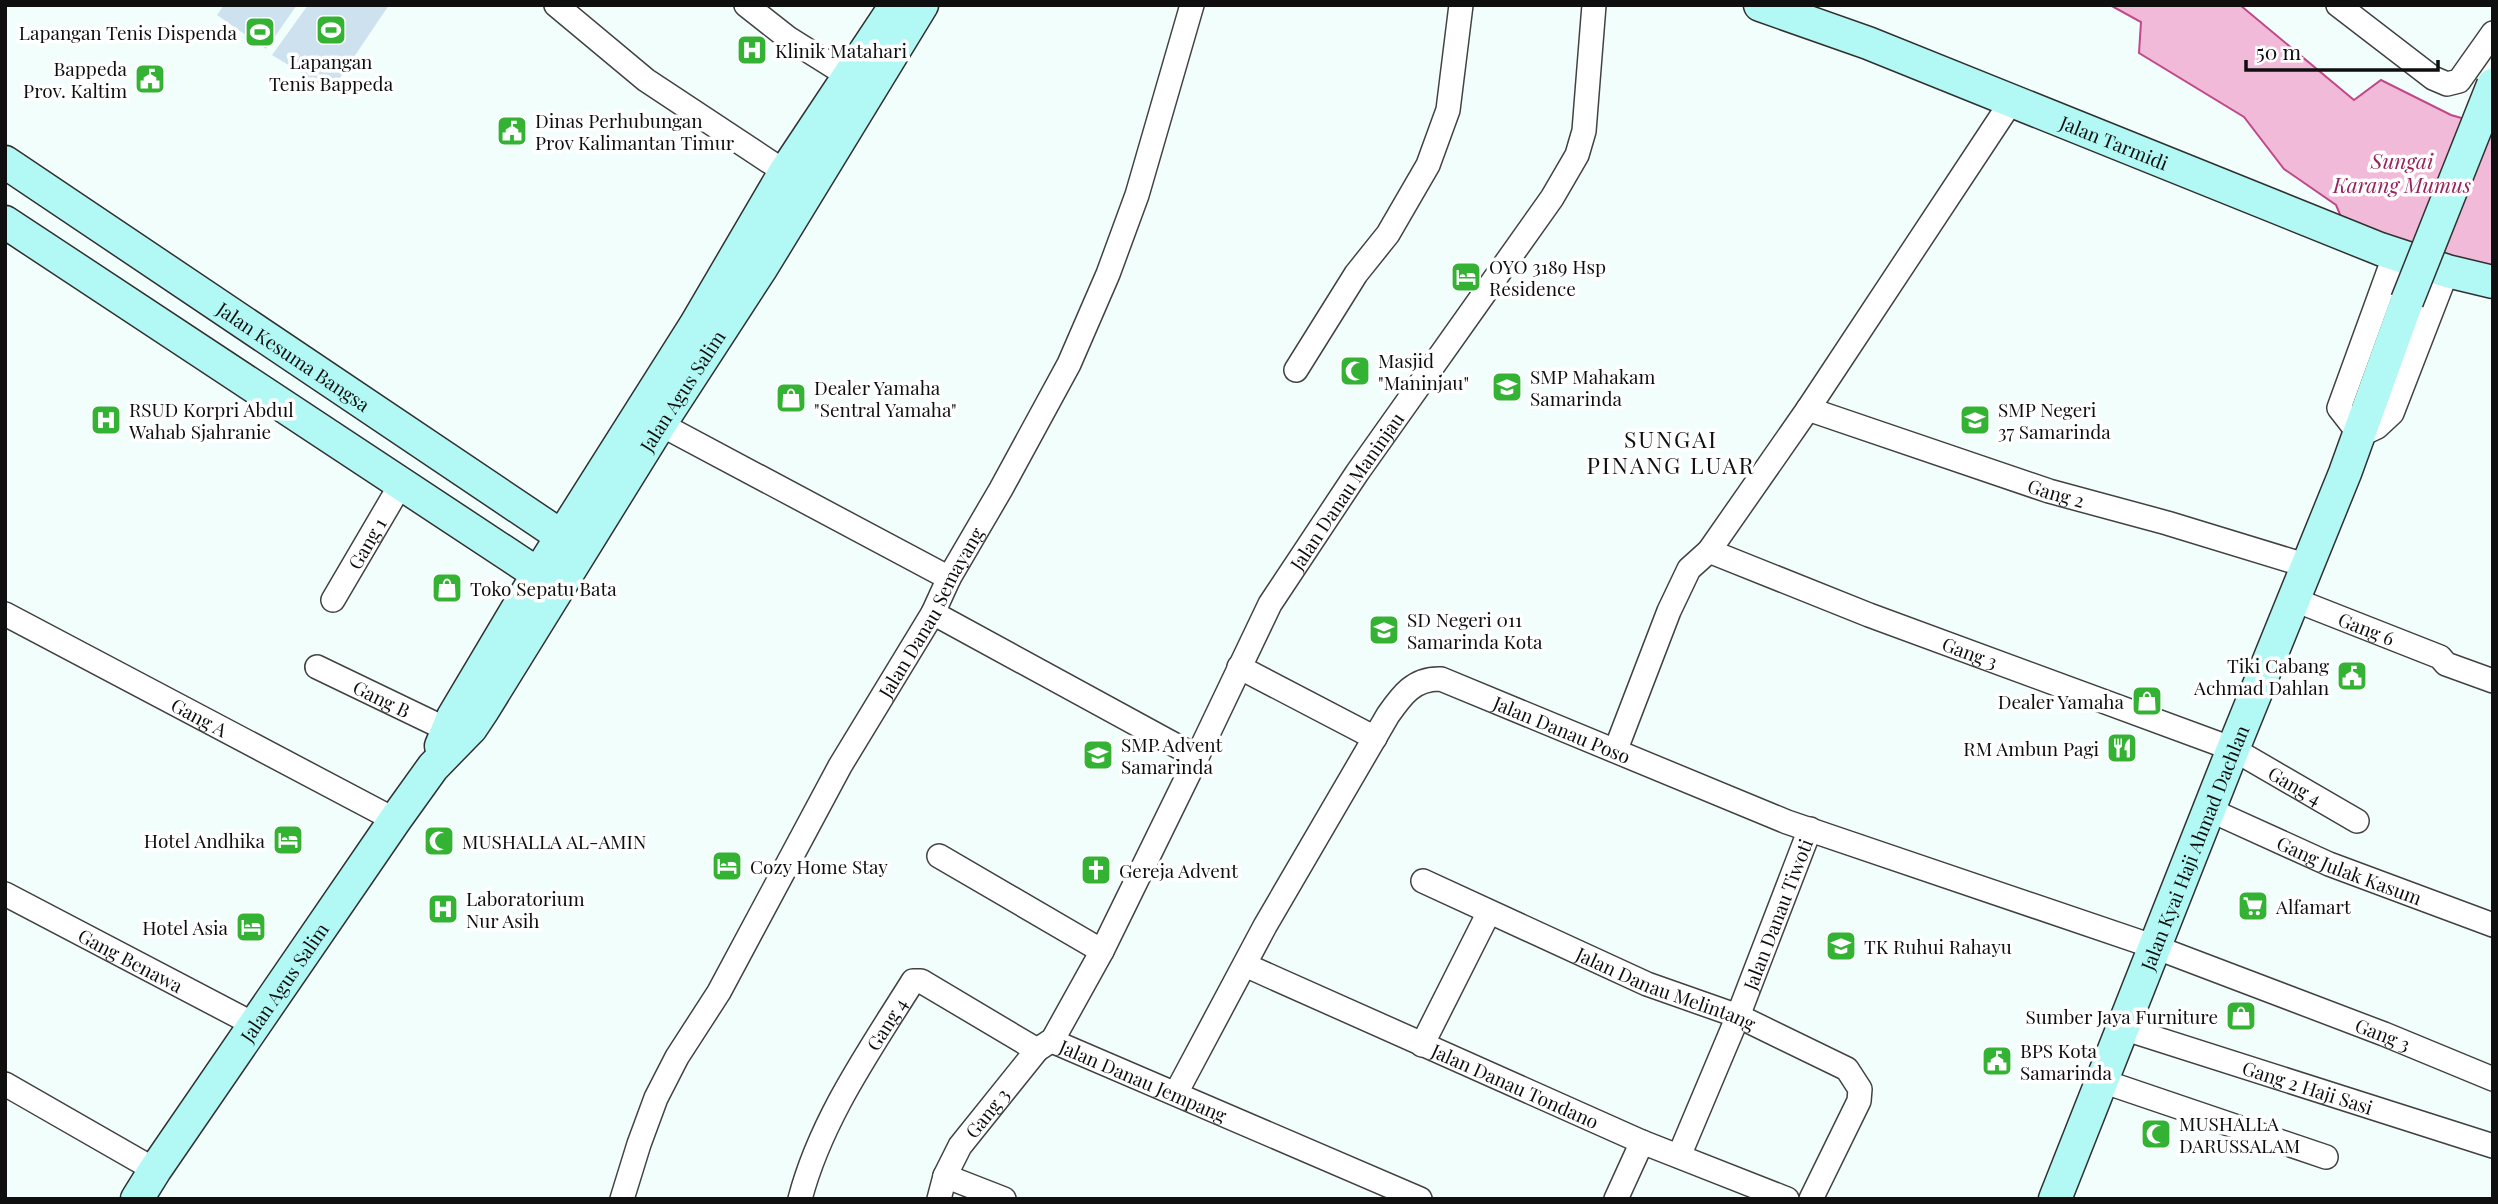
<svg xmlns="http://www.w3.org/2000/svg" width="2498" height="1204" font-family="'Playfair Display',serif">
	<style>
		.pitch { fill: #cee1ee }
		.water { fill: #f1bad9; stroke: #c1488a; stroke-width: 2 }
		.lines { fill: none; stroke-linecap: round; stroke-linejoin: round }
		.street-casing { stroke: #424242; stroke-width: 26 }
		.secondary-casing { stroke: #313131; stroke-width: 35 }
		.street { stroke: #fff; stroke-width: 23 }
		.secondary { stroke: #b2f8f4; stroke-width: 32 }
		.secondary-bridge-casing { stroke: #313131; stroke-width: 35; stroke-linecap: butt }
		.secondary-bridge { stroke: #b2f8f4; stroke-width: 32 }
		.labels { text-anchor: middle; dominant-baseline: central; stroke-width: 7; stroke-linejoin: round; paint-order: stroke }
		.poi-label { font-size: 19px; fill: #0f0f0f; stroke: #fff; text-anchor: start }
		.street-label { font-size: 19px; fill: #0f0f0f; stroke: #fff }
		.water-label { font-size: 21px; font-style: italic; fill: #95235d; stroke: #fff }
		.quarter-label { font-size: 23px; letter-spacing: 2px; fill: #0f0f0f; stroke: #fff }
	</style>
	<rect width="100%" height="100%" fill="#f1fefc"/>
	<path class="pitch" d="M224,5H297L266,49L217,15Z
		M308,5H389L331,91L272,55Z"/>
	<path class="water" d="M2110,5H2240L2354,100L2381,80L2451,115L2493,127V271L2347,231L2336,205L2284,169L2244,117L2139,53L2141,22Z"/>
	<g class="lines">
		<g class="street-casing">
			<g id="street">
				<path d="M556,5L646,80L785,172"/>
				<path d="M746,5L788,38L847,75"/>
				<path d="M2338,5L2433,78L2447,84L2459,81L2493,33"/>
				<path d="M2395,254L2339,408L2360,435L2377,427L2392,413L2447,271"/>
				<path d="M1296,370L1356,274L1388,234L1428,165L1448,110L1461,5"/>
				<path id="s1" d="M1808,409L2049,491L2167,523L2308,566"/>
				<path d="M660,424L949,578"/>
				<path id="s2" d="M1709,551L1869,615L2233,749L2357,821"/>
				<path id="s3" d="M333,600L401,484"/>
				<path id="s4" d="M2295,600L2440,657L2446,664L2493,681"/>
				<path id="s5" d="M933,613L1197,757L1102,951L1052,1041L1420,1199"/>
				<path id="s6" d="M5,614L395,820"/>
				<path id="s7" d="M317,667L448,730"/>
				<path d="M1239,667L1375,738"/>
				<path d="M1616,749L1669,611L1689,569L1709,551L1808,409L2011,102"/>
				<path id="s8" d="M1197,757L1270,604L1357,473L1552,198L1577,155L1584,131L1594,5"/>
				<path id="s9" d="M2210,810L2329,864L2493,925"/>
				<path d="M939,856L1102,951"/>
				<path id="s10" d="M1423,881L1647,984L1738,1016L1847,1069L1860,1089L1859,1101L1811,1199"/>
				<path id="s11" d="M5,894L255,1025"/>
				<path id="s12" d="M1245,965L1642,1142L1787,1199"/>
				<path id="s13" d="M2123,1028L2493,1146"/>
				<path d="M1422,1045L1489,912"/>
				<path d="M2102,1081L2326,1157"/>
				<path d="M5,1084L155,1170"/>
				<path id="s14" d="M1176,1093L1265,926L1388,715C1402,695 1414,678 1441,679L1787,822L2155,947L2384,1034L2493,1079"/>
				<path id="s15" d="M1679,1156L1738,1016L1810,829"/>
				<path d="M945,1176L1004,1199"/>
				<path id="s16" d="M622,1199L639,1144L656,1098L677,1057L719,992L840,766L933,613L949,578L1001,489L1069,364L1108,274L1137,195L1192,5"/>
				<path id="s17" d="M800,1199C821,1119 870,1050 913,981H921L1037,1050"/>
				<path id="s18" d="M939,1199L945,1176L960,1146L1037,1050L1049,1042"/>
				<path d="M1616,1199L1642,1142"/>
			</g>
		</g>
		<g class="secondary-casing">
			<g id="secondary">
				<path id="s19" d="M1760,5L1868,43L2380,249L2447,271L2493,282"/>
				<path id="s20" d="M5,162L579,548"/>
				<path d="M5,222L556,586"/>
				<path d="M441,746L453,717L538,574L696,324L785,172L896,5"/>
				<path id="s21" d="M137,1199L155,1170L395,820L433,767L471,728L483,710L660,424L762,267L922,5"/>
				<path id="s22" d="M2055,1199L2233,749L2345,473L2407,301"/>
			</g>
		</g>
		<use href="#street" class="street"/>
		<use href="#secondary" class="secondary"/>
		<g class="secondary-bridge-casing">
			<path id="secondary-bridge" d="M2407,301L2493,85"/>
		</g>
		<use href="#secondary-bridge" class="secondary-bridge"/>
	</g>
	<defs>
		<g id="stadium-square" transform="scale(1.575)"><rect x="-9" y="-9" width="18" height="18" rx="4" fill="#33b234" stroke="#fff"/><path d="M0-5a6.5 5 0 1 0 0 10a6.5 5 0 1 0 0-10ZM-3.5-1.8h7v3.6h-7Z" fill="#fff"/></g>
		<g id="hospital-square" transform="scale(1.575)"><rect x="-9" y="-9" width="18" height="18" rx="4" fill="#33b234" stroke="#fff"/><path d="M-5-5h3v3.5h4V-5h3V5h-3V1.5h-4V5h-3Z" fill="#fff"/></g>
		<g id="civic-square" transform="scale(1.575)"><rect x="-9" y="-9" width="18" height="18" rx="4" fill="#33b234" stroke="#fff"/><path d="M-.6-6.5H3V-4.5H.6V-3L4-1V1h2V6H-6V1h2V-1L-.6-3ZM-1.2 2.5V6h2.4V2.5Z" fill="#fff"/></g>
		<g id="hotel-square" transform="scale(1.575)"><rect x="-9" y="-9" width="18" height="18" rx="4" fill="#33b234" stroke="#fff"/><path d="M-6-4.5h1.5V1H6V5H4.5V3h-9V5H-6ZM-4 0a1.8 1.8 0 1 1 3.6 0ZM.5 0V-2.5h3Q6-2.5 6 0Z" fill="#fff"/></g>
		<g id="mosque-square" transform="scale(1.575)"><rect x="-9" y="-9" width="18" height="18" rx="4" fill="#33b234" stroke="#fff"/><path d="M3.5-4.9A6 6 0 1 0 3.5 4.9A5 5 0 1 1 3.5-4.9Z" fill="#fff"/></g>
		<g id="school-square" transform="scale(1.575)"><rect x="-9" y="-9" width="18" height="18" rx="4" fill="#33b234" stroke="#fff"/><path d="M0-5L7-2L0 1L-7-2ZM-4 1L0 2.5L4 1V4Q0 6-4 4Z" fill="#fff"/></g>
		<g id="shop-square" transform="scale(1.575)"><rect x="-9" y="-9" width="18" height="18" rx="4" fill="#33b234" stroke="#fff"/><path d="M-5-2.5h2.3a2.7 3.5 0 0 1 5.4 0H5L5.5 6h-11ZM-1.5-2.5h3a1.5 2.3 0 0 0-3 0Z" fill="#fff"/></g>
		<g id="restaurant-square" transform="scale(1.575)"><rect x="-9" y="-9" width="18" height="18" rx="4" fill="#33b234" stroke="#fff"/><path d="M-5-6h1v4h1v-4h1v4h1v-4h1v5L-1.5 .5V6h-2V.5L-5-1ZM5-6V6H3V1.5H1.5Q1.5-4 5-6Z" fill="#fff"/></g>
		<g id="church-square" transform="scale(1.575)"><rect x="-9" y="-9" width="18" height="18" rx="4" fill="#33b234" stroke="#fff"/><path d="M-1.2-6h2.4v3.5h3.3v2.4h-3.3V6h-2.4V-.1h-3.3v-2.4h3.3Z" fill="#fff"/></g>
		<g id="supermarket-square" transform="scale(1.575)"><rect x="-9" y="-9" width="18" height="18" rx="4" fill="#33b234" stroke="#fff"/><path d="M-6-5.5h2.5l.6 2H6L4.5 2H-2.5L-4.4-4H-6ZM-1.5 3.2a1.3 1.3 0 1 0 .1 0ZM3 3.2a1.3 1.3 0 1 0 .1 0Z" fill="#fff"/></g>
	</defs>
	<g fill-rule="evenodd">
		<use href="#stadium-square" x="331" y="30"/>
		<use href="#stadium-square" x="260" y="32"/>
		<use href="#hospital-square" x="752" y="50"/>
		<use href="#civic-square" x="150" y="79"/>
		<use href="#civic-square" x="512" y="131"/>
		<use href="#hotel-square" x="1466" y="277"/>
		<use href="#mosque-square" x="1355" y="371"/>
		<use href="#school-square" x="1507" y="387"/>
		<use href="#shop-square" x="791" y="398"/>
		<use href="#hospital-square" x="106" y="420"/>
		<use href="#school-square" x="1975" y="420"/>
		<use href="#shop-square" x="447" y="588"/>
		<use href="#school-square" x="1384" y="630"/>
		<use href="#civic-square" x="2352" y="676"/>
		<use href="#shop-square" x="2147" y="701"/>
		<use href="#restaurant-square" x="2122" y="748"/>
		<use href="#school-square" x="1098" y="755"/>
		<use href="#hotel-square" x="288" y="840"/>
		<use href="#mosque-square" x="439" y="841"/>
		<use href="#hotel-square" x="727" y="866"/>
		<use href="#church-square" x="1096" y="870"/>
		<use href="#supermarket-square" x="2253" y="906"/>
		<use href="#hospital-square" x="443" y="909"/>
		<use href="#hotel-square" x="251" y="927"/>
		<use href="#school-square" x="1841" y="946"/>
		<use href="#shop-square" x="2241" y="1016"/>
		<use href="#civic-square" x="1997" y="1061"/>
		<use href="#mosque-square" x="2156" y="1134"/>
	</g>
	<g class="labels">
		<g class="poi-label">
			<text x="237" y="32" text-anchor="end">Lapangan Tenis Dispenda</text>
			<text x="775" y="50">Klinik Matahari</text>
			<text x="331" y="61" text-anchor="middle">Lapangan<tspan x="331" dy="22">Tenis Bappeda</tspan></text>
			<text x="127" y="68" text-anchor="end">Bappeda<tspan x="127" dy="22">Prov. Kaltim</tspan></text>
			<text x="535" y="120">Dinas Perhubungan<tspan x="535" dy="22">Prov Kalimantan Timur</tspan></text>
			<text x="1489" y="266">OYO 3189 Hsp<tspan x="1489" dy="22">Residence</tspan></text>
			<text x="1378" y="360">Masjid<tspan x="1378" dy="22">"Maninjau"</tspan></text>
			<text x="1530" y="376">SMP Mahakam<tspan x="1530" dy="22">Samarinda</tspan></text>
			<text x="814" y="387">Dealer Yamaha<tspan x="814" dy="22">"Sentral Yamaha"</tspan></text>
			<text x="129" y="409">RSUD Korpri Abdul<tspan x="129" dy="22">Wahab Sjahranie</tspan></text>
			<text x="1998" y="409">SMP Negeri<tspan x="1998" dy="22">37 Samarinda</tspan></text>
			<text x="470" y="588">Toko Sepatu Bata</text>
			<text x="1407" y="619">SD Negeri 011<tspan x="1407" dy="22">Samarinda Kota</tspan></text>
			<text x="2329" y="665" text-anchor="end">Tiki Cabang<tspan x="2329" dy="22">Achmad Dahlan</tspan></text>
			<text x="2124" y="701" text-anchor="end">Dealer Yamaha</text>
			<text x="1121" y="744">SMP Advent<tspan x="1121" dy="22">Samarinda</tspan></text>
			<text x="2099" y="748" text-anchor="end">RM Ambun Pagi</text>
			<text x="265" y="840" text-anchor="end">Hotel Andhika</text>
			<text x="462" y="841">MUSHALLA AL-AMIN</text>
			<text x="750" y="866">Cozy Home Stay</text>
			<text x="1119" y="870">Gereja Advent</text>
			<text x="466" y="898">Laboratorium<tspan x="466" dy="22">Nur Asih</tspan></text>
			<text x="2276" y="906">Alfamart</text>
			<text x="228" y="927" text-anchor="end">Hotel Asia</text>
			<text x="1864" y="946">TK Ruhui Rahayu</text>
			<text x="2218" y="1016" text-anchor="end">Sumber Jaya Furniture</text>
			<text x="2020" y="1050">BPS Kota<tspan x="2020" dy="22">Samarinda</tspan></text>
			<text x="2179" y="1123">MUSHALLA<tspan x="2179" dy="22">DARUSSALAM</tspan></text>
		</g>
		<g class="street-label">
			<text stroke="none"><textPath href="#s19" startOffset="380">Jalan Tarmidi</textPath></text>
			<text stroke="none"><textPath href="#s20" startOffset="348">Jalan Kesuma Bangsa</textPath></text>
			<text stroke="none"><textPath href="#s21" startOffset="976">Jalan Agus Salim</textPath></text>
			<text stroke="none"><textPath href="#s8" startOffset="306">Jalan Danau Maninjau</textPath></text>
			<text stroke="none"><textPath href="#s1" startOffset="262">Gang 2</textPath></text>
			<text stroke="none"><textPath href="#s3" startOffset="66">Gang 1</textPath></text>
			<text stroke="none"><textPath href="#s16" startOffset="665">Jalan Danau Semayang</textPath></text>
			<text stroke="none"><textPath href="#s4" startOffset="77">Gang 6</textPath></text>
			<text stroke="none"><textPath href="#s2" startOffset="280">Gang 3</textPath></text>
			<text stroke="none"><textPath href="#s7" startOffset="72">Gang B</textPath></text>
			<text stroke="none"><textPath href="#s6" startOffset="220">Gang A</textPath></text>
			<text stroke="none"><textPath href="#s14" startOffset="632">Jalan Danau Poso</textPath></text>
			<text stroke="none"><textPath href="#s2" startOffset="632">Gang 4</textPath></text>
			<text stroke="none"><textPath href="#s22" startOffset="378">Jalan Kyai Haji Ahmad Dachlan</textPath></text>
			<text stroke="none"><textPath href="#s9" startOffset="152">Gang Julak Kasum</textPath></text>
			<text stroke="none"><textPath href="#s15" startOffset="261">Jalan Danau Tiwoti</textPath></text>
			<text stroke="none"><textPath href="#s11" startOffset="142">Gang Benawa</textPath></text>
			<text stroke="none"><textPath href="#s21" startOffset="262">Jalan Agus Salim</textPath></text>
			<text stroke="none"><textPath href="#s10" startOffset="266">Jalan Danau Melintang</textPath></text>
			<text stroke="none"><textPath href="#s17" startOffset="196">Gang 4</textPath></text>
			<text stroke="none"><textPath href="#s14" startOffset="1508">Gang 3</textPath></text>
			<text stroke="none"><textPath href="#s5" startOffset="719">Jalan Danau Jempang</textPath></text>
			<text stroke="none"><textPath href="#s12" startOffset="296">Jalan Danau Tondano</textPath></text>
			<text stroke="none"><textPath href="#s13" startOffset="194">Gang 2 Haji Sasi</textPath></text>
			<text stroke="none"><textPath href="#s18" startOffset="100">Gang 3</textPath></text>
		</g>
		<g class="water-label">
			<text x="2402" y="160">Sungai<tspan x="2402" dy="24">Karang Mumus</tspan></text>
		</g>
		<g class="quarter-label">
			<text x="1671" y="438">SUNGAI<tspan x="1671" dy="26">PINANG LUAR</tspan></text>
		</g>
	</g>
	<rect width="2498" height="1204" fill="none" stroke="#0f0f0f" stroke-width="14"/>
	<path d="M2246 60v10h192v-10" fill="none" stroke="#0f0f0f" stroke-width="3.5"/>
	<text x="2256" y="60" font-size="21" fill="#0f0f0f" stroke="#ffffff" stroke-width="5" paint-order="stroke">50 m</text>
</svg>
